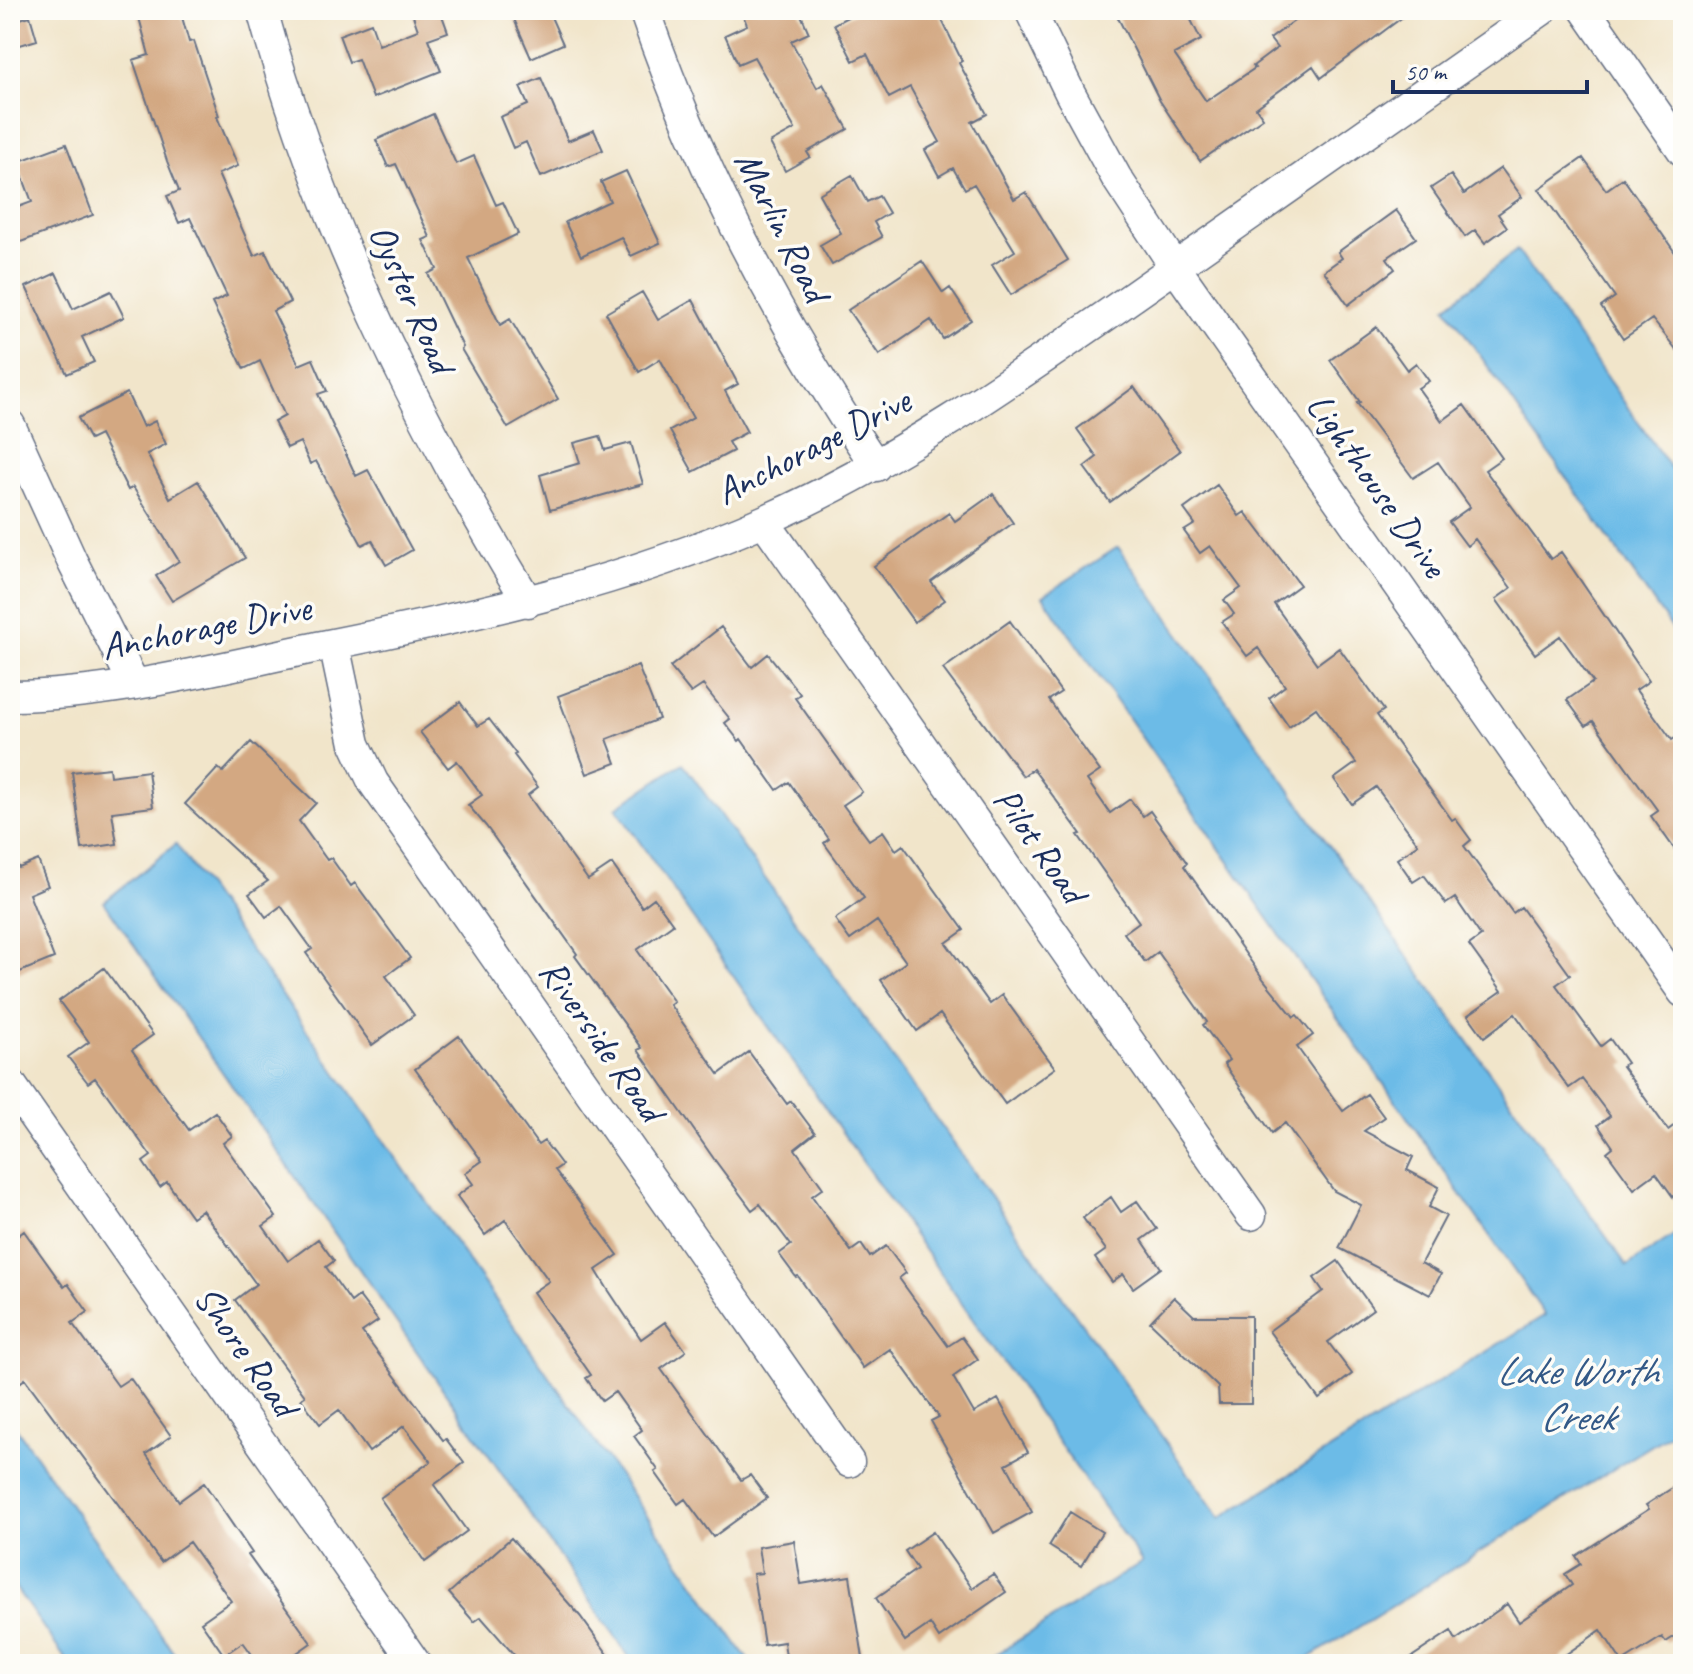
<svg xmlns="http://www.w3.org/2000/svg" width="1693" height="1674" font-family="Caveat,sans-serif">
	<style>
		.water { fill: #6cbbe7; stroke: #4475a2; stroke-width: 2 }
		.building { fill: #d3a882 }
		.lines { fill: none; stroke-linecap: round; stroke-linejoin: round }
		.minor-casing { stroke: #666f84; stroke-width: 33 }
		.minor { stroke: #fff; stroke-width: 30 }
		.labels { text-anchor: middle; dominant-baseline: central; stroke-width: 7; stroke-linejoin: round; paint-order: stroke }
		.street-label { font-size: 38px; fill: #1b2f5e; stroke: #fdfcf7 }
		.water-label { font-size: 40px; font-style: italic; fill: #335987; stroke: #fdfcf7 }
	</style>
	<rect width="100%" height="100%" fill="#fdfcf7"/>
	<filter id="ink" filterUnits="userSpaceOnUse"><feTurbulence type="fractalNoise" baseFrequency=".0125" numOctaves="2"/><feDisplacementMap in="SourceGraphic" scale="16" xChannelSelector="R" yChannelSelector="G"/><feConvolveMatrix kernelMatrix="1 2 1 2 8 2 1 2 1" color-interpolation-filters="sRGB"/></filter>
	<filter id="wash" filterUnits="userSpaceOnUse"><feTurbulence type="fractalNoise" baseFrequency=".006" numOctaves="4" result="noise"/><feDisplacementMap in="SourceGraphic" scale="32" xChannelSelector="R" yChannelSelector="G"/><feGaussianBlur stdDeviation="1.8" result="paint"/><feColorMatrix in="noise" values="0 0 0 0 0 0 0 0 0 0 0 0 0 0 0 0 0 1.4 0 .05"/><feComposite in="paint" operator="in"/></filter>
	<g filter="url(#wash)">
		<rect width="100%" height="100%" fill="#f1e5ca"/>
		<path class="water" d="M1517,250L1683,486V644L1446,307Z
			M1118,547L1627,1266L1683,1229V1426L1299,1664H981L1142,1562L616,808L683,763L1220,1518L1545,1315L1043,596Z
			M176,844L751,1664H634L104,902Z
			M10,1419L182,1664H69L10,1580Z"/>
		<g id="blocks">
			<path class="building" d="M137,10H180L189,42L194,41L219,116L217,117L238,166L218,174L254,256L265,251L290,302L273,311L299,365L313,359L327,391L318,394L356,476L368,470L412,550L386,565L372,540L362,545L316,461L310,464L300,442L287,448L274,422L285,416L260,361L244,369L212,303L227,296L190,218L179,223L167,196L179,191L167,161L133,60L149,55Z
				M411,10H440L448,32L428,39L441,71L373,98L358,59L349,62L339,35L371,23L379,45L418,30Z
				M510,10H548L563,44L531,58Z
				M741,10H799L809,33L791,41L817,88L823,84L848,129L807,152L810,157L785,171L770,143L795,129L754,57L738,64L725,35L747,25Z
				M861,10H937L962,61L959,63L987,114L972,122L1014,199L1026,192L1068,260L1011,295L992,265L1015,251L974,184L965,189L953,168L939,176L925,150L940,142L910,87L889,98L867,54L853,61L834,24Z
				M1114,10H1186L1201,40L1174,54L1206,101L1255,68L1253,66L1277,48L1270,39L1309,10H1412L1321,78L1313,66L1256,108L1263,118L1200,161L1160,101Z
				M30,16L37,40L10,48V22Z
				M541,78L568,141L594,130L603,150L541,177L526,142L513,148L500,117L528,105L520,87Z
				M433,114L456,164L474,156L496,205L503,202L518,234L468,258L500,325L510,319L558,399L508,428L461,349L463,347L428,274L437,269L423,240L430,237L396,164L388,167L376,140Z
				M66,144L93,215L10,246V210L32,202L17,162Z
				M1583,158L1606,190L1623,178L1683,264V358L1652,319L1623,339L1601,307L1615,297L1539,189Z
				M1501,168L1522,197L1498,214L1507,227L1485,243L1475,230L1465,237L1431,188L1451,175L1464,194Z
				M626,171L660,243L631,256L621,237L581,256L565,222L610,201L601,182Z
				M852,175L867,202L879,196L889,213L874,222L882,237L832,265L820,245L841,233L819,194Z
				M1396,210L1416,238L1387,258L1395,269L1348,305L1324,271L1342,258L1338,252Z
				M922,261L943,293L950,288L971,320L943,339L931,320L879,355L848,310Z
				M56,273L73,309L111,291L124,317L82,337L94,362L67,374L26,287Z
				M642,292L658,320L693,300L738,384L725,391L747,432L728,442L733,451L693,472L670,431L693,418L660,359L639,372L606,313Z
				M1376,327L1407,370L1416,363L1429,381L1418,388L1442,421L1464,405L1502,458L1485,470L1551,559L1561,552L1649,681L1636,690L1672,740L1675,738L1683,749V861L1651,816L1658,811L1593,721L1586,726L1567,700L1593,682L1560,636L1535,654L1496,599L1511,588L1475,539L1467,546L1449,522L1470,507L1438,462L1413,478L1357,403L1360,402L1330,360Z
				M1134,387L1180,451L1110,502L1084,467L1097,457L1077,429Z
				M127,393L143,427L155,421L166,444L147,454L170,498L198,481L245,558L172,601L156,576L179,561L133,487L128,490L100,435L90,440L78,418Z
				M600,436L605,450L631,443L643,484L550,510L540,475L580,463L574,443Z
				M1217,485L1239,516L1245,512L1300,585L1274,604L1317,664L1339,648L1384,710L1377,715L1452,820L1455,818L1471,840L1464,846L1513,913L1521,907L1570,975L1556,985L1601,1046L1610,1039L1627,1063L1622,1066L1668,1130L1683,1119V1211L1656,1173L1634,1189L1607,1152L1613,1147L1598,1125L1610,1116L1582,1079L1569,1088L1515,1014L1484,1037L1468,1015L1502,991L1469,945L1481,936L1455,898L1446,904L1424,875L1413,882L1397,859L1418,844L1376,787L1352,804L1334,779L1356,763L1316,708L1289,727L1269,698L1285,686L1258,648L1247,656L1222,622L1234,614L1224,600L1241,588L1210,546L1200,553L1184,531L1195,524L1184,509Z
				M993,494L1013,523L931,582L945,600L914,622L874,566L949,513L955,521Z
				M1010,621L1061,692L1049,700L1100,771L1087,780L1110,813L1130,799L1143,816L1150,811L1187,863L1184,866L1264,980L1294,1017L1297,1015L1313,1035L1297,1047L1343,1111L1367,1094L1384,1117L1364,1131L1413,1157L1407,1170L1439,1187L1429,1207L1446,1216L1421,1263L1441,1274L1430,1295L1339,1248L1361,1205L1334,1191L1285,1123L1272,1133L1224,1064L1229,1060L1203,1025L1207,1022L1158,952L1145,962L1124,933L1139,922L1078,835L1081,834L1033,769L1023,776L943,669Z
				M721,627L752,667L768,654L800,694L795,698L862,792L843,805L869,840L883,831L896,850L903,845L964,930L946,943L990,1004L1002,995L1055,1068L1005,1104L940,1014L917,1031L881,980L906,962L877,921L850,940L835,919L864,898L824,843L829,839L789,782L777,790L741,739L739,741L725,723L730,719L703,685L691,693L670,667Z
				M638,666L659,719L607,739L616,763L587,774L558,696Z
				M460,702L478,726L489,719L516,754L514,755L538,787L528,795L588,880L612,864L642,907L654,898L673,924L637,950L674,1002L670,1005L719,1074L749,1052L787,1104L791,1101L815,1133L795,1149L823,1188L812,1196L851,1251L861,1244L870,1257L886,1246L906,1273L899,1278L948,1346L962,1337L978,1359L953,1377L974,1413L998,1399L1028,1452L1006,1464L1032,1512L994,1533L931,1421L939,1417L890,1349L863,1368L798,1276L796,1277L779,1254L791,1245L760,1204L752,1210L714,1159L638,1050L642,1048L575,956L577,954L486,826L468,805L482,795L457,761L448,768L420,732Z
				M251,742L316,803L299,821L327,860L331,858L351,886L355,883L410,958L386,976L414,1015L372,1045L306,953L312,949L281,906L266,917L249,894L268,881L185,804L218,768L223,772Z
				M109,768L110,776L148,771L153,807L112,812L117,844L82,849L72,772Z
				M10,850L19,868L38,860L48,886L29,894L54,958L10,976Z
				M104,968L153,1035L132,1050L189,1130L215,1112L232,1136L223,1143L276,1217L263,1226L288,1261L318,1239L334,1261L326,1267L351,1302L359,1296L378,1321L362,1332L443,1440L446,1439L464,1463L434,1485L467,1531L425,1562L380,1498L431,1461L404,1426L369,1452L339,1410L320,1424L301,1399L305,1396L235,1300L256,1284L202,1210L192,1217L167,1182L160,1187L143,1162L151,1156L95,1078L88,1083L68,1057L89,1042L59,1001Z
				M459,1036L538,1145L544,1141L562,1165L555,1170L618,1255L596,1270L607,1288L641,1339L665,1322L686,1351L661,1369L741,1480L750,1475L767,1498L713,1537L685,1499L678,1504L655,1472L658,1470L634,1436L642,1430L615,1392L602,1401L586,1378L591,1375L533,1292L549,1281L505,1220L485,1235L457,1196L473,1184L465,1173L482,1161L415,1069Z
				M1111,1197L1121,1212L1137,1201L1157,1229L1142,1240L1161,1268L1133,1288L1123,1274L1112,1282L1095,1258L1106,1250L1083,1218Z
				M24,1231L64,1287L68,1284L88,1312L72,1323L118,1386L130,1378L171,1436L146,1454L179,1501L204,1483L252,1553L248,1555L311,1643L281,1664H259L243,1642L224,1655L201,1622L231,1601L189,1542L161,1562L25,1379L10,1390V1242Z
				M1338,1261L1373,1309L1328,1342L1352,1374L1319,1399L1269,1331L1323,1291L1314,1278Z
				M1174,1297L1194,1316H1251V1404H1219L1218,1387L1150,1322Z
				M1683,1481V1631L1666,1642L1662,1637L1622,1662L1601,1630L1552,1664H1401L1451,1631L1456,1640L1507,1604L1519,1622L1572,1585L1565,1574L1581,1564L1576,1556L1649,1509L1646,1505Z
				M1070,1512L1102,1532L1081,1566L1049,1546Z
				M933,1532L972,1588L993,1574L1006,1592L939,1638L930,1624L905,1641L876,1598L917,1569L905,1551Z
				M511,1538L580,1616L615,1664H522L481,1617L474,1622L449,1593Z
				M794,1541L801,1584L850,1576L864,1664H787L784,1642L764,1645L753,1574L762,1573L758,1547Z"/>
		</g>
	</g>
	<g filter="url(#ink)">
		<use href="#blocks" fill-opacity="0" stroke="#666f84" stroke-width="2"/>
		<g class="lines">
			<g class="minor-casing">
				<path id="minor" d="M262,10C320,221 415,416 528,602
					M644,10C700,172 780,324 876,466
					M1030,10L1070,93L1116,177L1175,267L1683,992
					M1585,10L1683,151
					M10,425L72,561L134,684
					M764,521L1251,1215
					M334,644L355,744L373,782L849,1462
					M10,696C116,695 220,667 323,646C477,615 624,583 768,519C900,460 1016,378 1134,296C1270,201 1406,105 1542,10
					M10,1083L416,1664"/>
			</g>
			<use href="#minor" class="minor"/>
		</g>
	</g>
	<g class="labels">
		<g class="street-label">
			<text transform="translate(782 226) rotate(63)">Marlin Road</text>
			<text transform="translate(412 298) rotate(66)">Oyster Road</text>
			<text transform="translate(813 446) rotate(-27)">Anchorage Drive</text>
			<text transform="translate(1377 485) rotate(55)">Lighthouse Drive</text>
			<text transform="translate(206 627) rotate(-11)">Anchorage Drive</text>
			<text transform="translate(1040 845) rotate(55)">Pilot Road</text>
			<text transform="translate(602 1040) rotate(55)">Riverside Road</text>
			<text transform="translate(246 1351) rotate(55)">Shore Road</text>
		</g>
		<g class="water-label">
			<text x="1577" y="1371">Lake Worth<tspan x="1577" dy="46">Creek</tspan></text>
		</g>
	</g>
	<rect width="1693" height="1674" fill="none" stroke="#fdfcf7" stroke-width="40"/>
	<path d="M1393 80v12h194v-12" fill="none" stroke="#1b2f5e" stroke-width="4"/>
	<text x="1405" y="80" font-size="24" fill="#1b2f5e" stroke="#fdfcf7" stroke-width="6" paint-order="stroke">50 m</text>
</svg>
